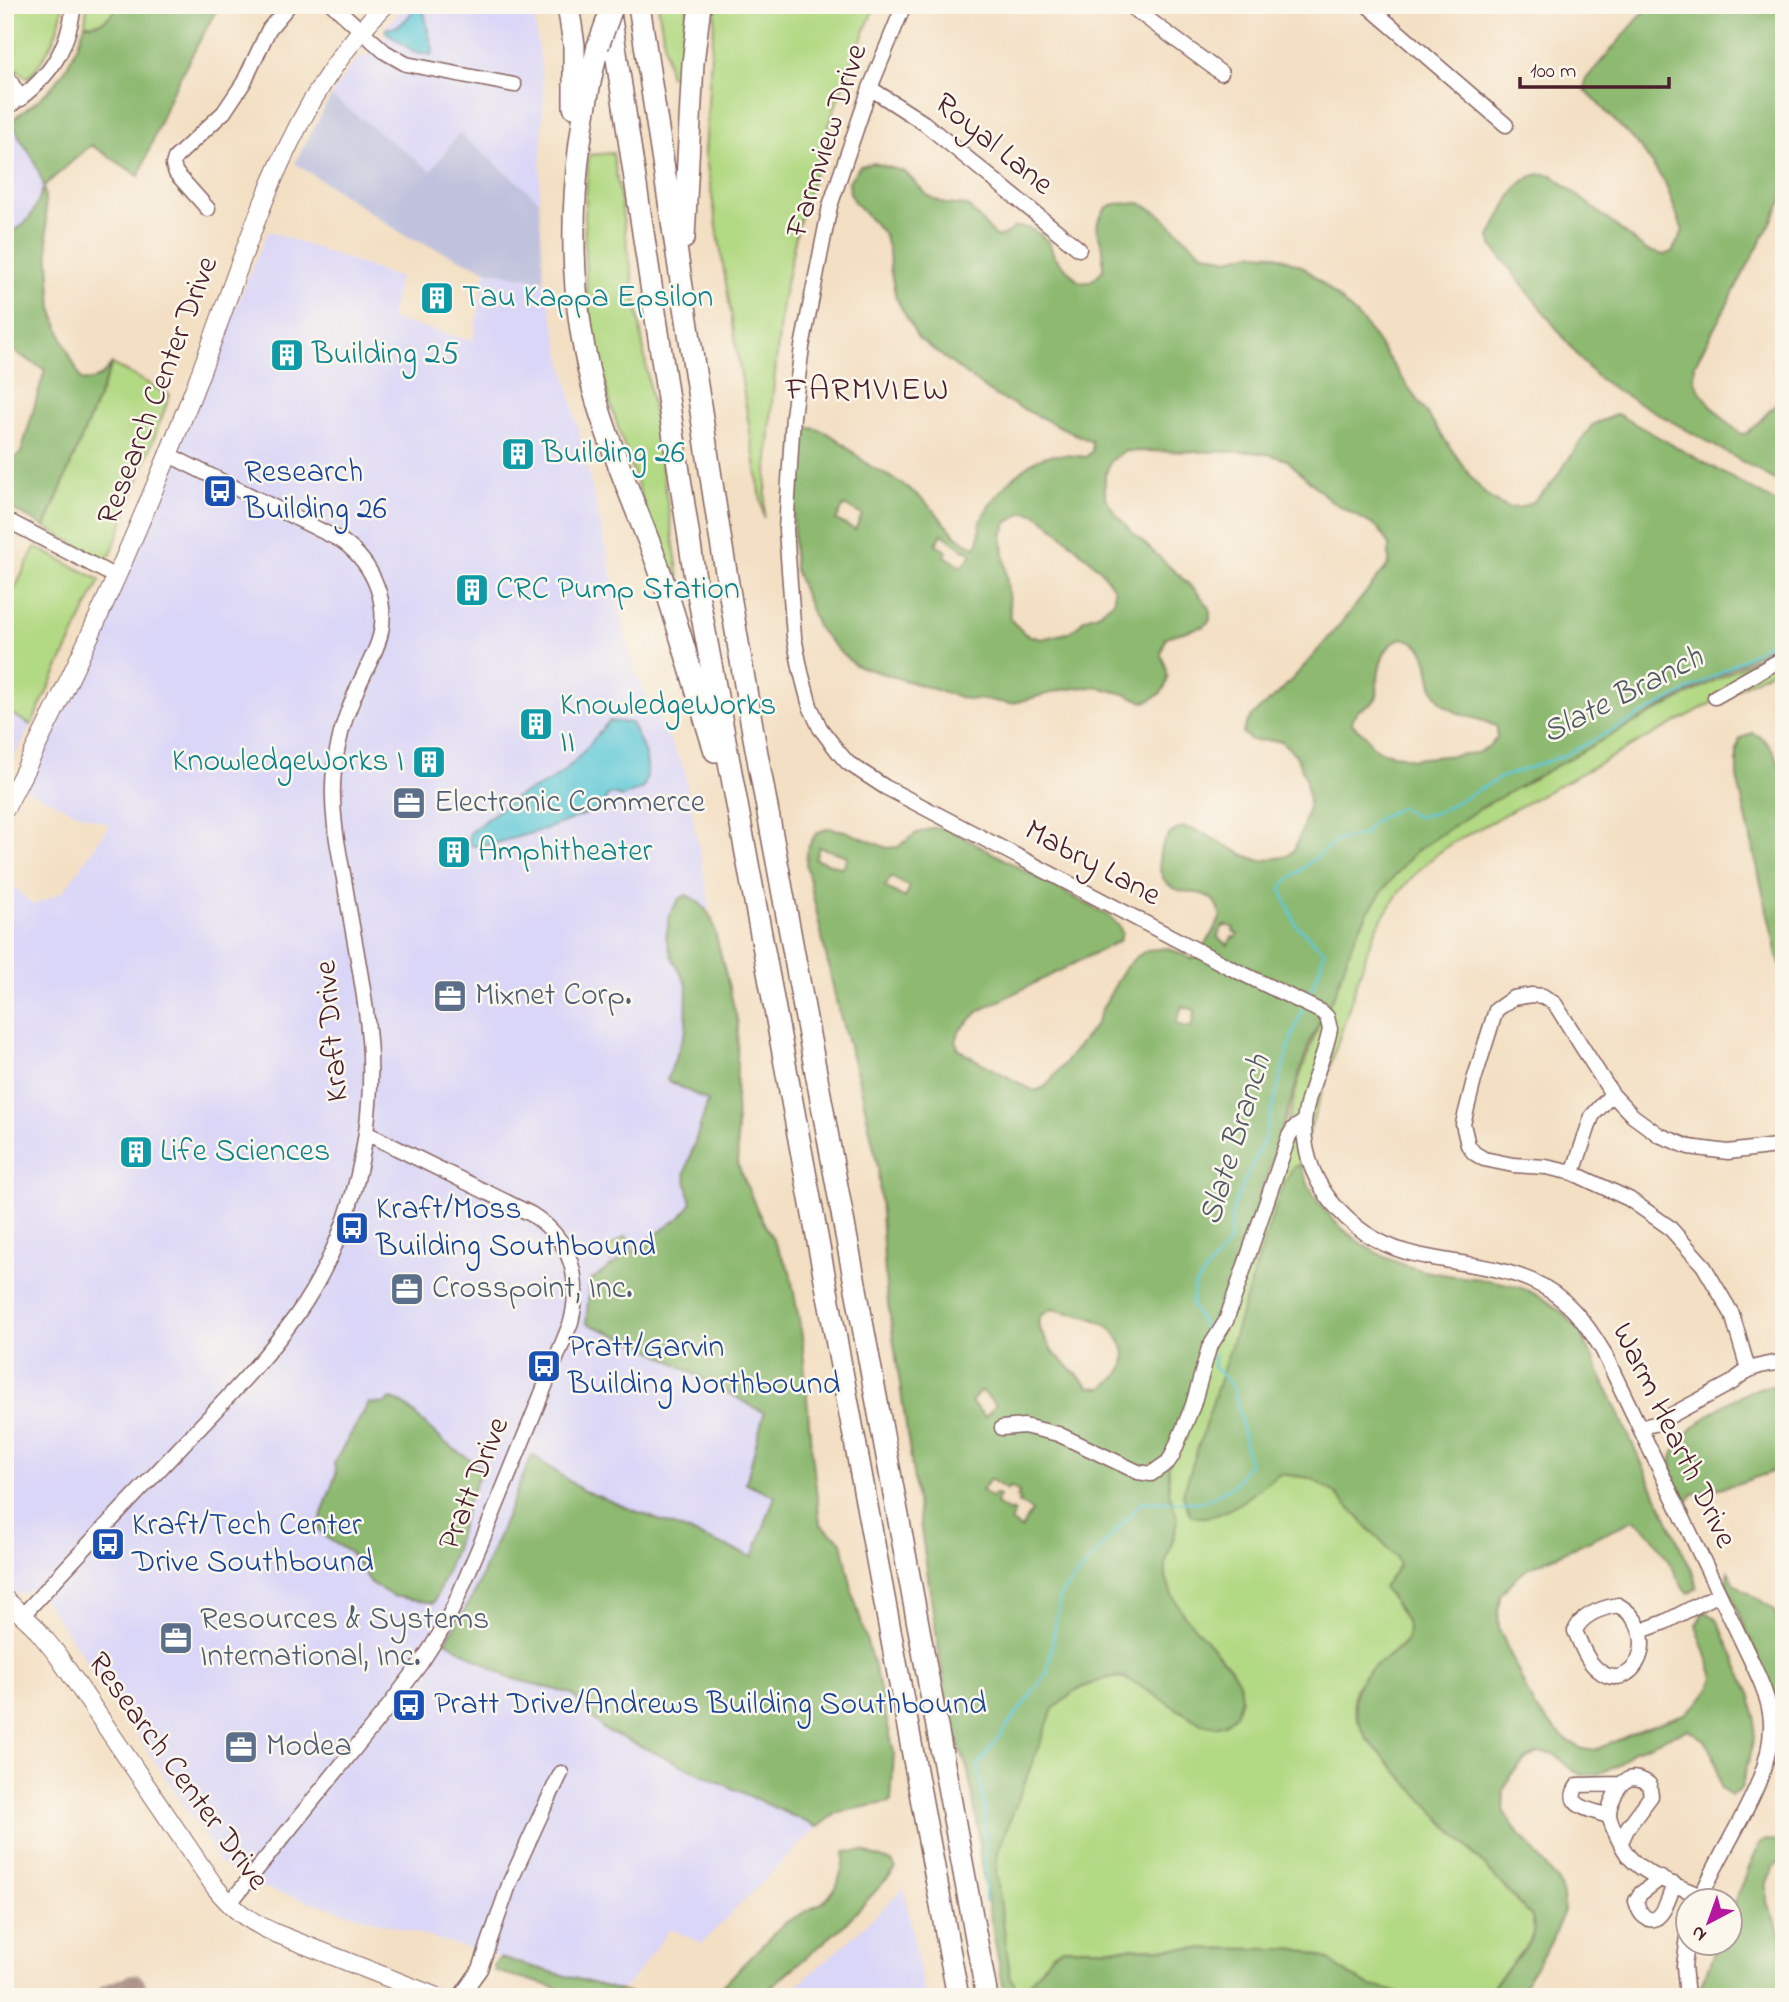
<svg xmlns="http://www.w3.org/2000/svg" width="1789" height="2002" font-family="'Indie Flower',sans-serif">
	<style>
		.built { fill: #dad6f7; fill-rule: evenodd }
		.industrial { fill: #c0c2dd }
		.green { fill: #b2d983; stroke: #7e7c57; stroke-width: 2; fill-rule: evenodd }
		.forest { fill: #8db971; stroke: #6c6c4e; stroke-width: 2; fill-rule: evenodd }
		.water { fill: #5dc8d7; stroke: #547481; stroke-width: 2 }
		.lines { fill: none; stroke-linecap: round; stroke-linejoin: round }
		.stream { stroke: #5dc8d7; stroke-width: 2.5 }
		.taxiway { stroke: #9e7f77; stroke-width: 26 }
		.minor-casing { stroke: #856260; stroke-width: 17 }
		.major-casing { stroke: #856260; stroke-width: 20 }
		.highway-casing { stroke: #856260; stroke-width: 24 }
		.minor { stroke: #fff; stroke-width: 14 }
		.major { stroke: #fff; stroke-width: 18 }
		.highway { stroke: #fff; stroke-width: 21 }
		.highway-bridge-casing { stroke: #856260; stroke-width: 24; stroke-linecap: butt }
		.highway-bridge { stroke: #fff; stroke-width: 21 }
		.labels { text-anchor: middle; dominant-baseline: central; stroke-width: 5; stroke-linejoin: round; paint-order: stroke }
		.street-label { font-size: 32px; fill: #4a1f2b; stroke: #fbf7ec }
		.culture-label { font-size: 32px; fill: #0d838f; stroke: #fbf7ec; text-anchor: start }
		.transit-label { font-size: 32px; fill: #164399; stroke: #fbf7ec; text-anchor: start }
		.service-label { font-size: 32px; fill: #4e5e75; stroke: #fbf7ec; text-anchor: start }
		.neighbourhood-label { font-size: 33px; letter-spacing: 2px; fill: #4a1f2b; stroke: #fbf7ec }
		.water-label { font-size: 33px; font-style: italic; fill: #515a67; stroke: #fbf7ec }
	</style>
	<rect width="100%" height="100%" fill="#fbf7ec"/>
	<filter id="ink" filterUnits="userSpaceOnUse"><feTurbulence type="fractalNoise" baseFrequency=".0143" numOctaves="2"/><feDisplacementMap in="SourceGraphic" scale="14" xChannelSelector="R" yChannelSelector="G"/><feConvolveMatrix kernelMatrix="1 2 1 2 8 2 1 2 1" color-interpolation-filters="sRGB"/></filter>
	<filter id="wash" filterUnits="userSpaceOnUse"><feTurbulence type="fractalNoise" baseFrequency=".00686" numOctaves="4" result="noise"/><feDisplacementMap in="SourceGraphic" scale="28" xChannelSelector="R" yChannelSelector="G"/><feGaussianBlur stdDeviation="1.57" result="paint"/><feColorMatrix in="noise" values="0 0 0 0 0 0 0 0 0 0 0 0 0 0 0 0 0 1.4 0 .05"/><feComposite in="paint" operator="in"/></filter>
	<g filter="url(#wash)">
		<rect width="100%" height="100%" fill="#f3dfc3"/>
		<path class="built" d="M407,5H533L544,94L539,200L459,133L431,171L331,96L357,58L368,56L385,37L384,28Z
			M11,120L20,138L34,160L44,186L34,211L20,229L5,234V123Z
			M268,231L399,278L390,319L473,341L486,270L544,281L634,669L684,769L710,907L707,910L696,900L672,957L687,984L686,1030L667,1079L708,1100L685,1173L691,1204L586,1323L644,1346L765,1413L746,1483L775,1495L753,1557L582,1490L532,1455L473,1596L446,1641L507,1677L572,1694L603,1729L817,1827L702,1943L670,1929L628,1985L623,1988L616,1989L500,1958L255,1885L218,1862L210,1845L170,1784L46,1602L31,1589L27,1592L16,1594L5,1585V878L33,905L63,892L110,825L70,810L23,788L164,478ZM403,1403L444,1442L482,1468L468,1501L455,1549L434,1603L357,1564L350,1553L327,1538L322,1514L336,1474Z
			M5,710L31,725L5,775Z
			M904,1888L925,1997H784L846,1943Z"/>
		<path class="industrial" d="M331,96L431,171L459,133L539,200L544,281L486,270L406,236L295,163Z"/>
		<path class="green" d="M5,5H63C59,33 47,57 28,78C0,61 5,34 5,5Z
			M87,5H120C109,18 102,26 85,24Z
			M658,5H688L679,70L674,77L670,76L669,73Z
			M716,5H875L837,101L798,226L782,303L772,402L764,518L705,153L711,55Z
			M613,153L690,648C674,597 658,546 641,495C620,434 598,374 589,310C582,258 584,206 589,155Z
			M112,364L170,395L111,554L104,560L45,527Z
			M35,547L100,580L31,725L5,710V609Z
			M1784,643V664L1452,843C1413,870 1385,904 1368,948L1231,1376L1243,1500L1280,1474L1311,1478L1335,1493L1396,1557L1399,1565L1383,1587C1395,1605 1424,1633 1396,1649C1388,1657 1360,1679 1356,1687C1348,1703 1360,1726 1368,1740L1532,1917L1534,1929L1530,1942L1493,1986L1487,1992L1477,1997H1418L1371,1987L1349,1975L1329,1960L1308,1951L1286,1949L1063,1948L1051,1955L1027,1987L1030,1997H1013L990,1875L1000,1827L1274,1177L1299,1079L1339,967L1380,886L1413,849L1488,804L1621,729L1673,703ZM1175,1514C1180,1530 1169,1546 1166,1562C1160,1601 1206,1640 1230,1667L1202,1724L1132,1681C1113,1673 1098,1681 1080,1688Z
			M626,1236L633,1247L611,1261L604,1251Z"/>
		<path class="forest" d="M120,5H219L171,94L139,176L91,145L44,186L52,308L63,340L81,380C95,383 104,374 112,364L45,527L5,505V465L21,453L45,370L5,346V234C31,226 35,209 44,186L34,160L20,138L11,120C52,93 70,72 85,24C102,26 109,18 120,5Z
			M1650,5H1784V198L1695,364C1695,368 1694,372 1694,376C1696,394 1727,423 1741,434L1748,433L1784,396V485L1616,390L1597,377L1582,361L1493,247L1490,237C1504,211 1516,167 1552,175L1646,250L1664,255L1672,252L1683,231L1665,183L1641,148L1585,90V80Z
			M874,163L905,172L928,196L945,204L968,206L996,237L1006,234L1015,227L1029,228L1040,234L1049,243L1054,256L1079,282H1090L1103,270V249L1097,230L1098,221L1106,208L1115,204L1140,203L1157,212L1201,252L1229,259L1253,253L1272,254L1302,266L1328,288L1363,322L1473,480L1487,496L1500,504L1509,508L1522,507L1533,502L1553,482L1592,425L1617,414L1784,507V639L1479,809L1415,852L1387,885L1368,912L1353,941L1335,993L1310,1041L1220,1324L1169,1454V1491L1178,1521L1166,1562V1577L1171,1593L1183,1614L1230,1667L1239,1682L1241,1698L1236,1714L1225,1724L1215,1727L1202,1724L1132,1681L1122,1676L1107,1678L1078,1689L1053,1709L997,1854L996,1869L1010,1975L1016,1987H1027L1051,1955L1063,1948L1286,1949L1308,1951L1329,1960L1349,1975L1371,1986L1418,1997H1005L980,1860L978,1827L968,1771L948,1713L886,1289L878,1168L861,1088L837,1005L806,864L807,850L813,838L818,832L829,828L845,831L887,848L898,847L915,834L932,828H946L1109,916L1119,926L1122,933L1119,941L979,1011L960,1030L956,1041L958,1048L965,1054L1034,1091L1043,1088L1048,1084L1096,1024L1102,1009L1124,969L1135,958L1147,950L1168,948L1193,959C1206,946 1214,933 1221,916C1218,907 1215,899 1205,895C1196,891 1184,894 1174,888C1155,879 1156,851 1168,836C1171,832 1177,830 1182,827L1198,831L1244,855L1261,861L1288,856L1294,850L1303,827L1309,802L1305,776L1296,755L1281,741L1251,740L1243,733C1246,715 1267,705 1279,693C1318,653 1353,608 1389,564V545L1378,528L1331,501L1287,460L1271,455L1253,452L1124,451L1111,461L1105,475V497L1115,513L1132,532L1196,591L1210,608V620L1204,626L1166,637C1165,642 1162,649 1161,654C1161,657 1164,661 1165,664C1172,683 1163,697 1144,702L1128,695L1102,688L1084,687L1062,690L1010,704L989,700L966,699L855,665L841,653L818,628L794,567L793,506L796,435L801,428C810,427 819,429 827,433C839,438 857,457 870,466C889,477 908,485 924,501C942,516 952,539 975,547C982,539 978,531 981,521C989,500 1024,461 1047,456C1059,453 1073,456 1086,457L1092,451V442L994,395L918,338L896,298L890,268L889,251L884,234L854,202L850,193L849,181L860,166ZM844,505L862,515L855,530L836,520ZM1024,512L1036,514L1050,524L1100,569L1114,588V601L1098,614L1085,618L1077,627L1067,633L1041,639L1025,634L1011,620L1002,535L1007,523ZM942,534L964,550L966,549L972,554L962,567L945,556L947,552L936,544ZM1402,638C1438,645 1422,678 1439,699C1452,717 1479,716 1497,727V737L1489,747L1477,753L1413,759L1380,751L1373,747L1365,735L1352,724C1354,703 1371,712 1377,696C1378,693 1377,689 1377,685C1379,667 1383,643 1402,638ZM819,847L847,856L843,868L815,859ZM891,877L910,887L905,898L885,887ZM1226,925L1234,928L1233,931L1238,934L1236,938L1232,937L1228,945L1217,937L1223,926L1225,927ZM1182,1006L1195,1010L1191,1028L1176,1024ZM1052,1309C1066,1313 1083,1314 1096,1320C1116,1328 1135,1353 1119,1374C1115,1379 1108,1384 1102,1388L1090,1387L1054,1353L1043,1336L1038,1324L1040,1316ZM981,1390L996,1405L985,1417L971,1402ZM990,1479L1007,1490L1010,1486L1020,1493L1017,1497L1020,1499L1018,1502L1032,1511L1021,1529L1010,1522L1015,1512L1011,1510L1010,1512L996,1504L999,1496L995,1494L992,1498L982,1491Z
			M1752,733C1771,740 1777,757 1784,776V974L1777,955L1737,777V749L1740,739Z
			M686,895C699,901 706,908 712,920L738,1023L736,1100L738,1165L758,1212L790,1271L802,1336L810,1435L820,1524L842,1542L852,1590L878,1681L894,1753L891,1802L839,1812L817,1827L603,1729L572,1694L507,1677L446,1641L473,1596L532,1455L582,1490L753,1557L775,1496L746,1483L764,1413L644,1346L586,1323L590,1281L682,1216L691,1204L685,1173L708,1101L667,1080L686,1030L687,985L672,957L666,937L670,914L679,899Z
			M1301,1165C1316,1220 1372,1259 1425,1271C1459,1279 1497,1277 1529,1291C1550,1301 1569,1317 1582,1335L1694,1576L1697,1588L1689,1593L1683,1588C1675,1571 1650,1525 1633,1520L1527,1569L1514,1580L1501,1594L1498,1608L1499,1629L1534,1707L1564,1738L1582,1749H1598L1645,1728L1684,1714L1698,1703L1710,1688L1714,1677L1696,1625L1705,1611L1717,1619L1751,1696L1755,1717L1754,1738L1741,1789L1731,1795L1721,1788L1713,1753L1705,1741L1688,1729L1633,1751L1616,1767L1597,1774L1582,1775L1573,1771L1554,1754L1539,1753L1527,1758L1510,1776L1504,1790L1503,1810L1510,1822L1558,1881L1563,1896L1564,1911L1550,1944L1516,1997H1477L1487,1992L1493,1986L1530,1942L1534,1929L1532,1917L1368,1740C1321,1660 1415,1663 1408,1629C1406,1615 1391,1599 1383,1587L1399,1566L1396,1557L1335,1493L1311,1478L1280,1474C1256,1489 1221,1527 1190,1515L1183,1494L1281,1190L1293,1167Z
			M1768,1386L1784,1388V1463L1769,1473L1736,1484L1693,1494L1686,1503C1681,1492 1672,1479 1671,1467C1668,1435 1741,1389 1768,1386Z
			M391,1399L403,1403L444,1442L482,1468L468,1501L455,1549L434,1603L393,1596L372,1584L350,1553L327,1538L319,1530L322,1514L336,1474L334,1463L369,1403L384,1404Z
			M1728,1571L1735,1584L1769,1606L1775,1612L1777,1623L1784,1631V1708L1778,1704L1726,1584Z
			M1766,1840L1778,1841L1784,1845V1864L1779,1862L1774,1866L1767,1882V1903L1784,1941V1997H1696L1718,1943L1730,1942V1914L1759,1844Z
			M862,1851L892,1862L896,1869L843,1926L759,1997H711L784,1923L822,1903L836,1888L842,1870L845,1852Z
			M500,1958L643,1997H573V1995L554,1987L495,1971L494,1964Z"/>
		<path class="water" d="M416,5H422C426,15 426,25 429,35C430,41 433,46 433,52L431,55L413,51L385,31L387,28C400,30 411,15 416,5Z
			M609,721L631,723C641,744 654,765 643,788L622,797L612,794L606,796L605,807L546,829L489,845L472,846L469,840L470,832C485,822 498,809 513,799C525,791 539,788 552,780C574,766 592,741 609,721Z"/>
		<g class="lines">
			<path class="stream" d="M1307,1000L1320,968L1324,951L1296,925L1281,889L1285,883L1337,840L1364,835L1371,823L1400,807L1417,817L1438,812L1502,777L1563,756L1715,676L1768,644L1784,607
				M1211,1338L1191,1305L1195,1285L1229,1243L1233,1207L1264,1139L1291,1039L1303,1009
				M985,1902V1812L978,1765L1047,1673L1061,1594L1141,1502H1203L1234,1485L1249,1463L1234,1388L1213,1366L1214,1354"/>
			<path class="taxiway" d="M109,1997L133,1987"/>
		</g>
	</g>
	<g filter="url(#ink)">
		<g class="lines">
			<g class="minor-casing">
				<path id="minor" d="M333,5L385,52L406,64L514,85
					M904,5L870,88L830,206L802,347L793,416L786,530L794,637L801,672L810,706L820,728L840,754L848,763L885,787L1231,968L1322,1012L1327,1017L1330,1029C1325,1058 1304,1098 1304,1126C1305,1191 1357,1242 1418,1255C1457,1264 1496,1265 1532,1281C1565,1295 1585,1321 1603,1351L1749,1656C1759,1677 1770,1700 1771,1722C1773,1783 1721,1845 1700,1900
					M1129,5L1221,73
					M1367,5L1506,125
					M5,73L21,99
					M870,88L924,123L1079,249
					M5,109C46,82 67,55 74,5
					M208,209L176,173L173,165L175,158L224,112L244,82L269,29L289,5
					M5,519L116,577
					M1715,697L1784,658
					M1573,1173L1592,1116L1612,1094
					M1748,1369L1732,1314L1703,1265L1669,1227L1629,1199L1573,1173L1546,1167L1513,1165L1484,1159L1474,1153L1468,1145L1463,1124L1474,1080L1496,1010L1513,998L1532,995L1543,996L1555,1004L1612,1094L1633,1116L1659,1135L1689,1147L1728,1152L1784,1145
					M1640,1427L1655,1424L1733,1382C1747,1367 1765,1364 1784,1362
					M1002,1428L1024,1426L1058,1434L1138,1472L1151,1474L1168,1462L1172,1456L1193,1405L1209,1348L1226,1321L1289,1136L1294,1128L1304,1122
					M1618,1605C1667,1633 1631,1700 1597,1669C1586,1660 1581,1644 1575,1631C1582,1614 1601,1608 1618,1605Z
					M23,1615C78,1554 135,1496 191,1436C227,1398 265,1359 296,1316C348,1242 373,1146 370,1055C367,996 353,937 344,879C337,843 330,807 334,770C337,746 343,721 353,699C360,680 371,662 378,643C391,605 374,564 342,541L167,454
					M1641,1631L1665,1622L1719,1594
					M545,1806L561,1773
					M1608,1816C1593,1810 1562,1807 1578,1785L1619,1784
					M1621,1842L1628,1827L1651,1796L1649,1784C1631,1772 1620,1780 1613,1799C1611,1803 1609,1810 1609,1814C1609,1822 1624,1852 1630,1858C1646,1876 1680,1887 1702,1896
					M1661,1878L1640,1894L1636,1901C1638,1908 1641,1917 1649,1919C1663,1923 1670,1894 1674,1884
					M229,1904L385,1711L421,1663L439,1635L454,1606L486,1531L571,1322C582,1278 571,1239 531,1214L366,1133
					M460,1997L480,1969L510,1882L543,1810
					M1687,1997L1684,1966L1688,1937"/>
			</g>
			<g class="major-casing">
				<path id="major" d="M5,809C75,674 137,536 192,395C244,263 281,107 385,5
					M5,1599L34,1626L56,1653L215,1887C233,1910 249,1921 275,1933L437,1997"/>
			</g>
			<g class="highway-casing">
				<path id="highway" d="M568,5L574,45V107
					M639,5L720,536L753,732L987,1997
					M609,6L695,578L958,1997
					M598,46C569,166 562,289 599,409C615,461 638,512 657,563C679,625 695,689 715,751
					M684,238L693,63L700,5"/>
			</g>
			<use href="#minor" class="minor"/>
			<use href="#major" class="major"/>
			<use href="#highway" class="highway"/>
			<g class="highway-bridge-casing">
				<path id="highway-bridge" d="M598,46L613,5"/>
			</g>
			<use href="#highway-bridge" class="highway-bridge"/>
		</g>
	</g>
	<defs>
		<g id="building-square" transform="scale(1.75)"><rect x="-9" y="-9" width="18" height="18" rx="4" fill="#0f9aa8" stroke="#fbf7ec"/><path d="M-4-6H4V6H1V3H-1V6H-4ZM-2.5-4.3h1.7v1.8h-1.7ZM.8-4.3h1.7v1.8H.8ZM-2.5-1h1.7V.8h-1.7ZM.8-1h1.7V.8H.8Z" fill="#fff"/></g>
		<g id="bus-square" transform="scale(1.75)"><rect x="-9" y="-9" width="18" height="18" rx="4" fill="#1a4fb4" stroke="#fbf7ec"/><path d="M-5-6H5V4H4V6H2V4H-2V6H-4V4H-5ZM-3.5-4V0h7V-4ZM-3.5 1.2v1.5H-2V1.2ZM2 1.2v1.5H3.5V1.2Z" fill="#fff"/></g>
		<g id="office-square" transform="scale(1.75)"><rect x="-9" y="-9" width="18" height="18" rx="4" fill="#5c6f8a" stroke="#fbf7ec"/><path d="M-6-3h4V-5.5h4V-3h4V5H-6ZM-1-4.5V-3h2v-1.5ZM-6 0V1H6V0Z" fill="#fff"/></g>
	</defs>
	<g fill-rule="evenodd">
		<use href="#building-square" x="437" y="298"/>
		<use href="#building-square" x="287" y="355"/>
		<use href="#building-square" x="518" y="454"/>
		<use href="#bus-square" x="220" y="491"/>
		<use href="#building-square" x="472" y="590"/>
		<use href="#building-square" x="536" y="724"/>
		<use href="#building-square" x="429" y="762"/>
		<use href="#office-square" x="409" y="803"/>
		<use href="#building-square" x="454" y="852"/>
		<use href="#office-square" x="450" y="996"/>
		<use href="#building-square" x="136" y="1152"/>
		<use href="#bus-square" x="352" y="1228"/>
		<use href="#office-square" x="407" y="1289"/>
		<use href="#bus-square" x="544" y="1366"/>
		<use href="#bus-square" x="108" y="1544"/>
		<use href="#office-square" x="176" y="1638"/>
		<use href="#bus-square" x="409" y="1705"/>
		<use href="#office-square" x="241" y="1747"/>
	</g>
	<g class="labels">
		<g class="street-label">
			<text transform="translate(828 141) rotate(-72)">Farmview Drive</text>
			<text transform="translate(993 145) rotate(39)">Royal Lane</text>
			<text transform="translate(159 391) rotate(-69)">Research Center Drive</text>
			<text transform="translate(1092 864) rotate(28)">Mabry Lane</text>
			<text transform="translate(333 1031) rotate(-95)">Kraft Drive</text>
			<text transform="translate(1673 1436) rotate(64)">Warm Hearth Drive</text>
			<text transform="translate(475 1484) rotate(-68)">Pratt Drive</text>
			<text transform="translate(177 1772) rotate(54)">Research Center Drive</text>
		</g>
		<g class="culture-label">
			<text x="462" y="298">Tau Kappa Epsilon</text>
			<text x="312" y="355">Building 25</text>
			<text x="542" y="454">Building 26</text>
			<text x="496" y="590">CRC Pump Station</text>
			<text x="560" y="706">KnowledgeWorks<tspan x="560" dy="37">II</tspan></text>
			<text x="404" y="762" text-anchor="end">KnowledgeWorks I</text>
			<text x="478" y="852">Amphitheater</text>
			<text x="160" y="1152">Life Sciences</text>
		</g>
		<g class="transit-label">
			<text x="244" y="473">Research<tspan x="244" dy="37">Building 26</tspan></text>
			<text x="376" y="1210">Kraft/Moss<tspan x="376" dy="37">Building Southbound</tspan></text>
			<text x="568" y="1348">Pratt/Garvin<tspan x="568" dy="37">Building Northbound</tspan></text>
			<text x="132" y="1526">Kraft/Tech Center<tspan x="132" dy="37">Drive Southbound</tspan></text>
			<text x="434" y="1705">Pratt Drive/Andrews Building Southbound</text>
		</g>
		<g class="service-label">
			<text x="434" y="803">Electronic Commerce</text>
			<text x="475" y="996">Mixnet Corp.</text>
			<text x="432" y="1289">Crosspoint, Inc.</text>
			<text x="200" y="1620">Resources &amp; Systems<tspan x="200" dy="37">International, Inc.</tspan></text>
			<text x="266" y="1747">Modea</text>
		</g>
		<g class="neighbourhood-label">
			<text x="868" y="391">FARMVIEW</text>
		</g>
		<g class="water-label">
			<text transform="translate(1623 696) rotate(-27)">Slate Branch</text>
			<text transform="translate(1236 1140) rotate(-73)">Slate Branch</text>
		</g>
	</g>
	<rect width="1789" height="2002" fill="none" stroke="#fbf7ec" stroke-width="28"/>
	<g transform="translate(1709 1922) rotate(221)"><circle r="33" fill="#fbf7ec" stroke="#b4a19f" stroke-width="2"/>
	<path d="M0-5L12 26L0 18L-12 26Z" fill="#b5179e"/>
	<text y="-10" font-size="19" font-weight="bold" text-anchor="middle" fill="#4a1f2b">N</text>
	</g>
	<path d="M1520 77v10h149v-10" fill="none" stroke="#4a1f2b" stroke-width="3.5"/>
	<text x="1530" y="77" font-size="21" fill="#4a1f2b" stroke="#fbf7ec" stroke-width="5" paint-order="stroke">100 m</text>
</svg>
